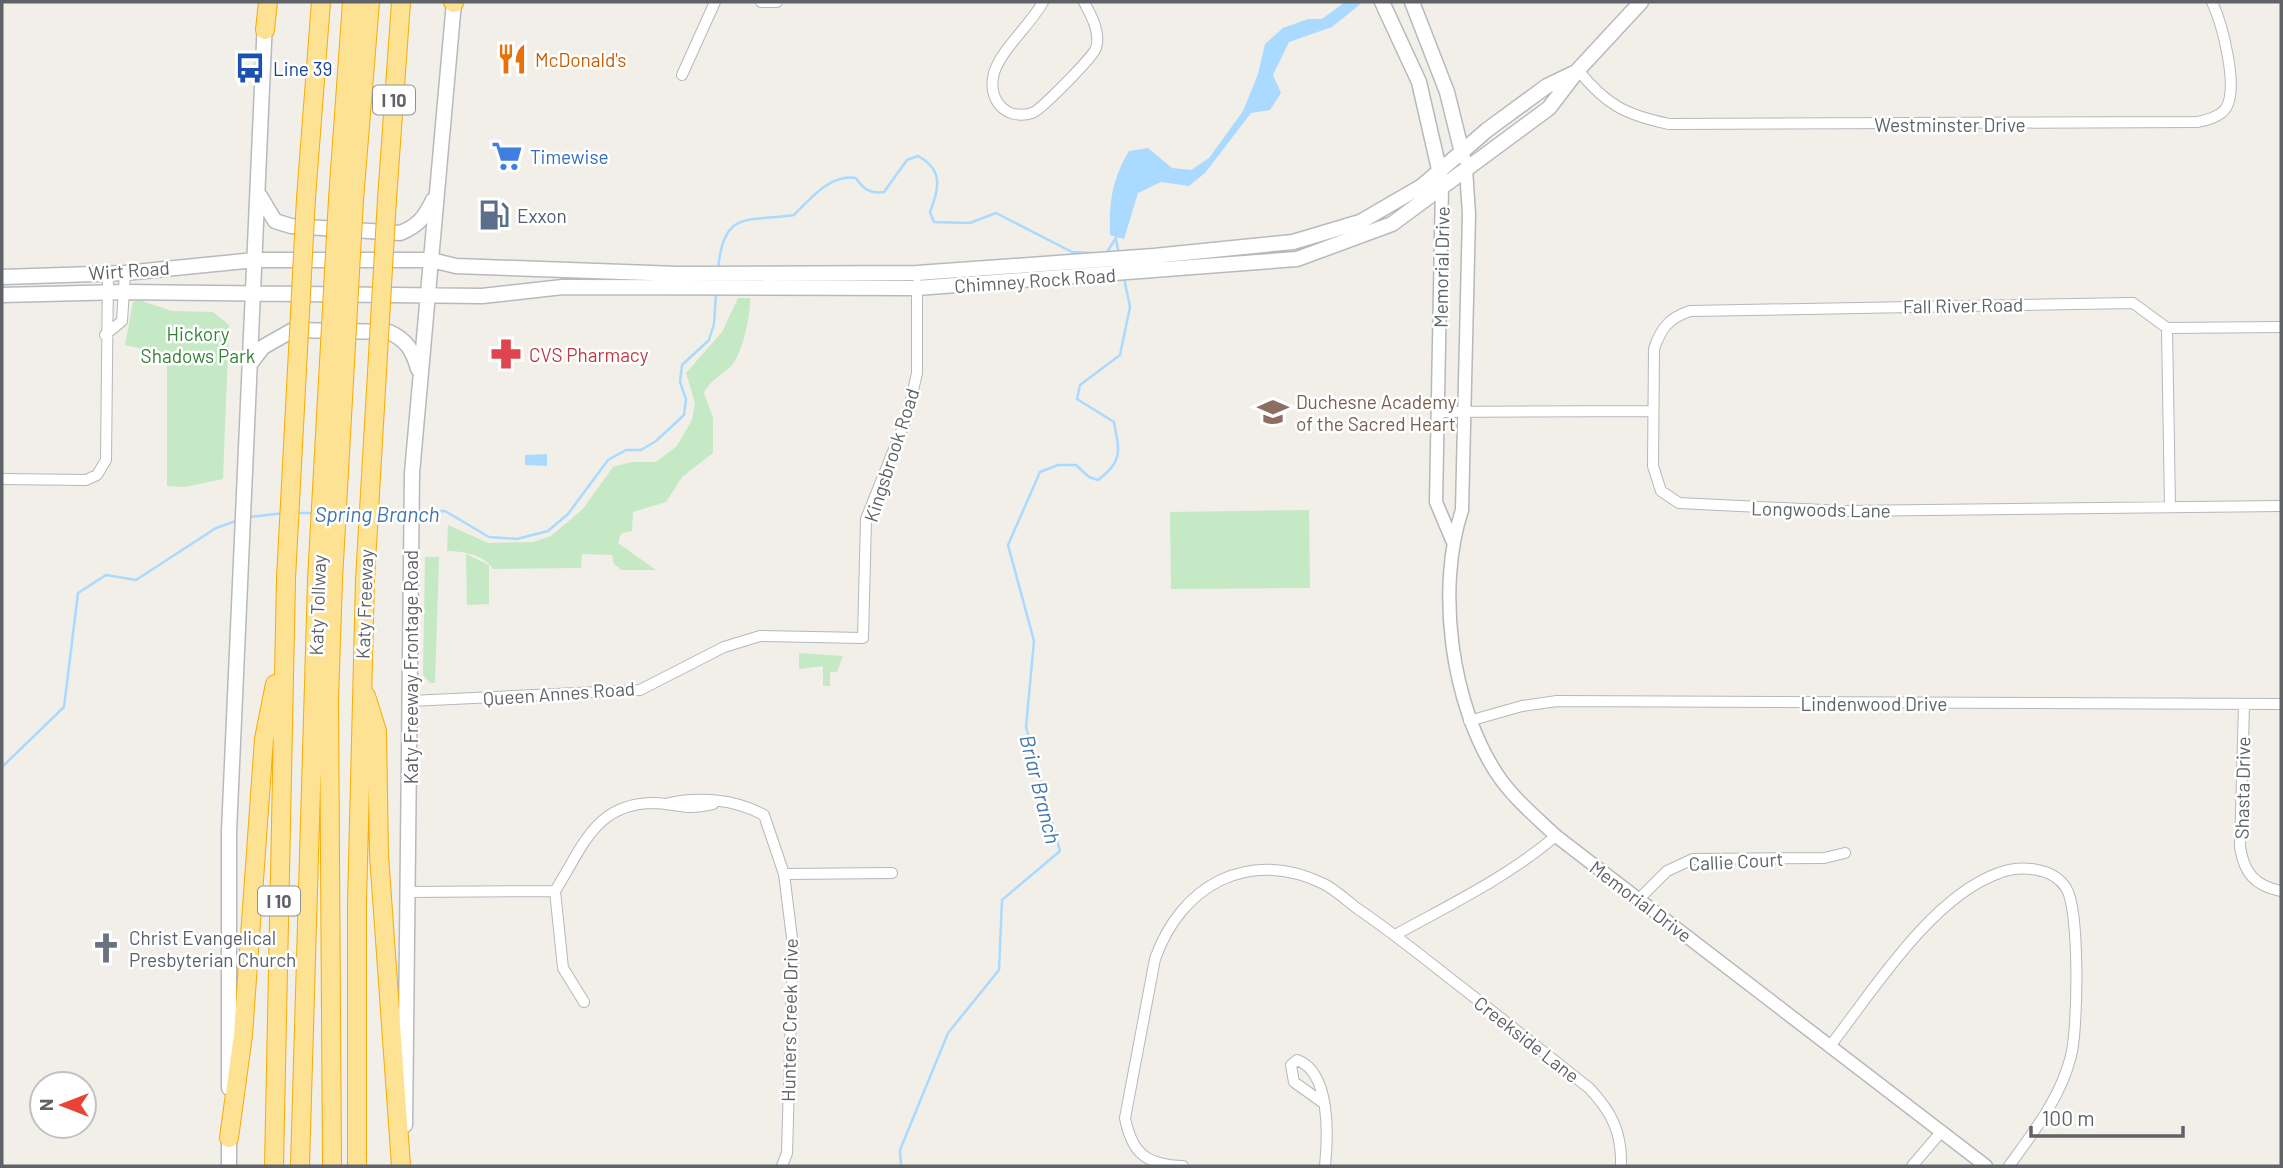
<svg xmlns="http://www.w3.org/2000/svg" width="2283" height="1168" font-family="Barlow,sans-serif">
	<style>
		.green { fill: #c5e8c5 }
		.water { fill: #aadaff }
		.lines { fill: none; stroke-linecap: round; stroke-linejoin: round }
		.stream { stroke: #aadaff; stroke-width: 2.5 }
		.minor-casing { stroke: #b5b8bc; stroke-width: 12 }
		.tertiary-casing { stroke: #b5b8bc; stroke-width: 15 }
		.secondary-casing { stroke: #b6babf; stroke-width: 17 }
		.motorway-casing { stroke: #f9ab00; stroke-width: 20 }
		.minor { stroke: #fff; stroke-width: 10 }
		.tertiary { stroke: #fff; stroke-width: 12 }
		.secondary { stroke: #fff; stroke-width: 14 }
		.motorway { stroke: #fde293; stroke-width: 18 }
		.motorway-bridge-casing { stroke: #f9ab00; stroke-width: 20; stroke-linecap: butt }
		.motorway-bridge { stroke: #fde293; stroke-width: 18 }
		.labels { text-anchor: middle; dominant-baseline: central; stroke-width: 5; stroke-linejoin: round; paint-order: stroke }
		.shield { fill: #fff; stroke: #8f9295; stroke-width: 2 }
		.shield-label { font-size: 18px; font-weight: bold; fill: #5f6368 }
		.food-label { font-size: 19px; fill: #c56008; stroke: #fff; text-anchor: start }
		.transit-label { font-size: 19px; fill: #164399; stroke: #fff; text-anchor: start }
		.street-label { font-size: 19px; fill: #5f6368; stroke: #fff }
		.shop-label { font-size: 19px; fill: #366cbe; stroke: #fff; text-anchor: start }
		.service-label { font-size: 19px; fill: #4e5e75; stroke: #fff; text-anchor: start }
		.park-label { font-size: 19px; fill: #348238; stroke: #fff }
		.health-label { font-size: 19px; fill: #be3a42; stroke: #fff; text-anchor: start }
		.education-label { font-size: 19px; fill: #785e54; stroke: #fff; text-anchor: start }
		.worship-label { font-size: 19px; fill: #5b616d; stroke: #fff; text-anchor: start }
		.water-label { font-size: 21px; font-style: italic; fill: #4174aa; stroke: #fff }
	</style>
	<rect width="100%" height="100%" fill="#f1efe8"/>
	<path class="green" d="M738,298H750C751,314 742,355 731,366C721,376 710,380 704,393L713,418V453L682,477L666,502L633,512L632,531L621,533L618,543L656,570H622L614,564L612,555L582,554L581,568L493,569C485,555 462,551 447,551L448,525L488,543L533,542L551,536L583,509L613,467L632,462H656L677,446L692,420L695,403L686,373L722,332Z
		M139,300L172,311L213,312L229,325L223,479L184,487L167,486V354L125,345L133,302Z
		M1309,510L1310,588L1171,589L1170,512Z
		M466,554L489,565V604L467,605Z
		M425,557H439L435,683H430L423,675Z
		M799,653L843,656L837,672H830V686H823V666L799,669Z"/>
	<path class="water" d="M1345,2H1363L1332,27L1289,42L1273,75L1281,93L1270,110L1251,113L1205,173L1189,186L1161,182L1138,193L1124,239L1110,235C1109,203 1112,179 1129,151L1148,148L1172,168L1191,170L1209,158L1243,111L1258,74L1265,44L1283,28L1308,19H1322Z
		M547,454V466L525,465V455Z"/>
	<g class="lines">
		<path class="stream" d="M1116,240L1119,254
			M1106,254L1117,236
			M718,270C723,209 747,222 794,215C811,198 830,174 856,178C863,189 870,194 884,192L907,160L918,156C944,170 939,189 930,212L934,222L970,223L996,213L1072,252L1093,253
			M343,512H361
			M375,512H407
			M417,512L445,511L489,537L517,539L548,531L568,514L608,460L626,450H641L656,441L684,415L686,399L680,382L682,365L709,340L714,324L716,294
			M298,513H316
			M249,517L284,513
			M2,767L64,707L78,593L106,575L136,580L216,528L236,521
			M901,1166L900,1150L948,1033L999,970L1002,900L1060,851L1026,727L1034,641L1008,545L1040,472L1058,465H1076L1089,477L1098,480C1124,461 1119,450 1114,422L1077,399L1080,385L1120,355L1130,307L1124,278"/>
		<g class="minor-casing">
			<path id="minor" d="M761,2H777
				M1043,2C1031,24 1000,51 994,73C987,99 1005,121 1032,113C1040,111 1094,56 1096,48C1101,33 1091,15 1084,2
				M1578,70C1606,105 1626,115 1669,124L2197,122C2207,120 2220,117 2226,108C2239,87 2222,23 2212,2
				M682,75L715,2
				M2167,328L2281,327
				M105,335L122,321L125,273
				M1438,412L1653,411
				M2,479L86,480L97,475L106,460L108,273
				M2170,507L2167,328L2133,303L1690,311C1669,318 1661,328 1654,349L1653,466L1661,491L1679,503L1842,511L2281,506
				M411,701L640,690L724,647L760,636L863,638L866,519L907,417L917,373V284
				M2244,705L2240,847C2244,873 2255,886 2281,891
				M1469,721L1522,706L1557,701L2281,704
				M665,804C698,796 735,799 764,815L784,874L793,946L787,1153L782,1166
				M784,874L892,873
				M555,891C583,847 595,803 654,803C680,804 684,811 713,804
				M555,891L563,968L584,1002
				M409,892L555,891
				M1639,899L1667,871L1693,859L1824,858L1845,853
				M1395,935C1451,904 1506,878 1556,836
				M1830,1046C1873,991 1931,897 1999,873C2020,865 2053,867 2066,888C2080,909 2078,1029 2071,1056C2060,1099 2034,1131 2009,1166
				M1322,1102L1294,1082L1291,1065L1297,1060C1331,1072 1328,1137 1325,1166
				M1183,1166C1147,1165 1132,1154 1125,1118L1155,959C1181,885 1249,847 1324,884C1336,890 1347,901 1358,909C1389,930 1418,953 1447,976C1495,1013 1542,1051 1589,1088C1612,1112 1622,1133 1621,1166
				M1912,1166L1941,1132"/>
		</g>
		<g class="tertiary-casing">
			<path id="tertiary" d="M1466,169L1469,214L1462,510C1436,589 1451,704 1497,774C1513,798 1535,816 1556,836L1986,1166
				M1442,186L1436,502L1452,540"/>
		</g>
		<g class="secondary-casing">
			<path id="secondary" d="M1382,2L1419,82L1441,178
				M1412,2L1447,92L1463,157
				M260,196L275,221L291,226L400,233C418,226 425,217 433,200
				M2,277L125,273L255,260H431L456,266L678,274L917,273L1154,256L1293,242L1360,222L1422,186L1487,130L1547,86L1574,73
				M2,295L124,292L482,296L563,287L917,288L1297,259L1392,224L1549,108L1578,70L1641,2
				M250,364L263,347L293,330L389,332C407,340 413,351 418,369
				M229,1088V832L265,20
				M405,1125L412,473L454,2
				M229,1166V1129"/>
		</g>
		<g class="motorway-casing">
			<path id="motorway" d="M453,2L454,3
				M265,30L268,2
				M306,198L321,2
				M338,199L352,2
				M387,199L401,2
				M354,200L370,2
				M366,696L377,731L379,855L401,1166
				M229,1138L243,1035L264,739L275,684
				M274,1166L286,579
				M300,1166L317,580
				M332,1166L329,700L333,580
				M357,1166V903L365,580"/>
		</g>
		<use href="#minor" class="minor"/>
		<use href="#tertiary" class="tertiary"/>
		<use href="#secondary" class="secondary"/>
		<use href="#motorway" class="motorway"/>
		<g class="motorway-bridge-casing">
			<path id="motorway-bridge" d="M286,579L306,198
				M317,580L338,199
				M333,580L354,200
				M365,580L387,199"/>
		</g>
		<use href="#motorway-bridge" class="motorway-bridge"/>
	</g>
	<defs>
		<g id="restaurant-bare" transform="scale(2.415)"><path d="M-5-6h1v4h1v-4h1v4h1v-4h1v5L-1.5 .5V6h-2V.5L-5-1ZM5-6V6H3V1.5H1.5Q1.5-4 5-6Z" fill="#e8710a" stroke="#fff" stroke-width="2.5" paint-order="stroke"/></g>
		<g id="bus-bare" transform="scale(2.415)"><path d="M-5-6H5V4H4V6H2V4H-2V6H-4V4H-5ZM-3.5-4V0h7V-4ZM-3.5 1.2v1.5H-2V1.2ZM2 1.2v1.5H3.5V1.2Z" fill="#1a4fb4" stroke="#fff" stroke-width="2.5" paint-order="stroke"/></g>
		<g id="supermarket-bare" transform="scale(2.415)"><path d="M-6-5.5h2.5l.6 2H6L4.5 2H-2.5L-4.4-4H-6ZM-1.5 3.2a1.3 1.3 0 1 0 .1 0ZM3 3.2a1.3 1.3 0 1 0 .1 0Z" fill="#3f7fe0" stroke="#fff" stroke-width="2.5" paint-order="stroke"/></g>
		<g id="fuel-bare" transform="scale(2.415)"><path d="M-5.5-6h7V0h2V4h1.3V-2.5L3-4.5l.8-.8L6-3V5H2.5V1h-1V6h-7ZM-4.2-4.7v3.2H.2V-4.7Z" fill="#5c6f8a" stroke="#fff" stroke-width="2.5" paint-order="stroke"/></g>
		<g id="pharmacy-bare" transform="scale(2.415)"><path d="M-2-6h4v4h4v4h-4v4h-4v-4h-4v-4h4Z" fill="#e0444e" stroke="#fff" stroke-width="2.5" paint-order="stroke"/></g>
		<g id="school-bare" transform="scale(2.415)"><path d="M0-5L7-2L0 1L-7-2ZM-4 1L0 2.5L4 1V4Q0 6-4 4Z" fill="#8d6e63" stroke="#fff" stroke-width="2.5" paint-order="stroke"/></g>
		<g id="church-bare" transform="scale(2.415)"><path d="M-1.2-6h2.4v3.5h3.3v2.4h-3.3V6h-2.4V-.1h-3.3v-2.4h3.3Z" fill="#6b7280" stroke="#fff" stroke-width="2.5" paint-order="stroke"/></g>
	</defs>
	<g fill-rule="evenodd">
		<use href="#restaurant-bare" x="512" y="59"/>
		<use href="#bus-bare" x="250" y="68"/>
		<use href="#supermarket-bare" x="507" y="156"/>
		<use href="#fuel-bare" x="494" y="215"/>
		<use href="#pharmacy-bare" x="506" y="354"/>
		<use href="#school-bare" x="1273" y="412"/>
		<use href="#church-bare" x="106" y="948"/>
	</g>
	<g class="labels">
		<g class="shield">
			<rect x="373" y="85.5" width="42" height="29" rx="5"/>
			<rect x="258" y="886.5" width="42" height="29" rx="5"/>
		</g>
		<g class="shield-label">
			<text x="394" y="100">I 10</text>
			<text x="279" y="901">I 10</text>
		</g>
		<g class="food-label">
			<text x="535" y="59">McDonald's</text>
		</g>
		<g class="transit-label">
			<text x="273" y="68">Line 39</text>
		</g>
		<g class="street-label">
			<text x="1950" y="124">Westminster Drive</text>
			<text transform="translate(1441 267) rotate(-89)">Memorial Drive</text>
			<text transform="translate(129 270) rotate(-4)">Wirt Road</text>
			<text transform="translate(1035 280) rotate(-4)">Chimney Rock Road</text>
			<text transform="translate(1963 305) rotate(-1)">Fall River Road</text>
			<text transform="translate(891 455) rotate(-72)">Kingsbrook Road</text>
			<text transform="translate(1821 509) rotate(1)">Longwoods Lane</text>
			<text transform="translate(364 604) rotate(-88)">Katy Freeway</text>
			<text transform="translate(317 605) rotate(-88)">Katy Tollway</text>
			<text transform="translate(410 667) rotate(-90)">Katy Freeway Frontage Road</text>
			<text transform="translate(559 693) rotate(-4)">Queen Annes Road</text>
			<text x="1874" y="703">Lindenwood Drive</text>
			<text transform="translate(2242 788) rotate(-89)">Shasta Drive</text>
			<text transform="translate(1736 861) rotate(-3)">Callie Court</text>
			<text transform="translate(1641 901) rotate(37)">Memorial Drive</text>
			<text transform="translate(789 1020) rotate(-89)">Hunters Creek Drive</text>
			<text transform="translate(1527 1039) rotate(38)">Creekside Lane</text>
		</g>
		<g class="shop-label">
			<text x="530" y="156">Timewise</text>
		</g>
		<g class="service-label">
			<text x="517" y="215">Exxon</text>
		</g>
		<g class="park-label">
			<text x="198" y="333">Hickory<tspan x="198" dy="22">Shadows Park</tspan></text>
		</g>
		<g class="health-label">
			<text x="529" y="354">CVS Pharmacy</text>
		</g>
		<g class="education-label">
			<text x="1296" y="401">Duchesne Academy<tspan x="1296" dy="22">of the Sacred Heart</tspan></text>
		</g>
		<g class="worship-label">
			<text x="129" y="937">Christ Evangelical<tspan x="129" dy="22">Presbyterian Church</tspan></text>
		</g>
		<g class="water-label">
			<text x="377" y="513">Spring Branch</text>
			<text transform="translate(1041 789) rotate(76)">Briar Branch</text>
		</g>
	</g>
	<rect width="2283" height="1168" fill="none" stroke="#5f6368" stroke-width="7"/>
	<g transform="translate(63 1105) rotate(270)"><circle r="33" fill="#ffffff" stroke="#bfc1c3" stroke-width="2"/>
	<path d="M0-5L12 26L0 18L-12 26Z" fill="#ea4335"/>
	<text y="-10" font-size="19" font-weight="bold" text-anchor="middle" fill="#5f6368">N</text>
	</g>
	<path d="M2031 1126v10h152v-10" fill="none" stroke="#5f6368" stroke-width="3.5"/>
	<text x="2042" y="1126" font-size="21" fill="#5f6368" stroke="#ffffff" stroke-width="5" paint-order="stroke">100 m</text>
</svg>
